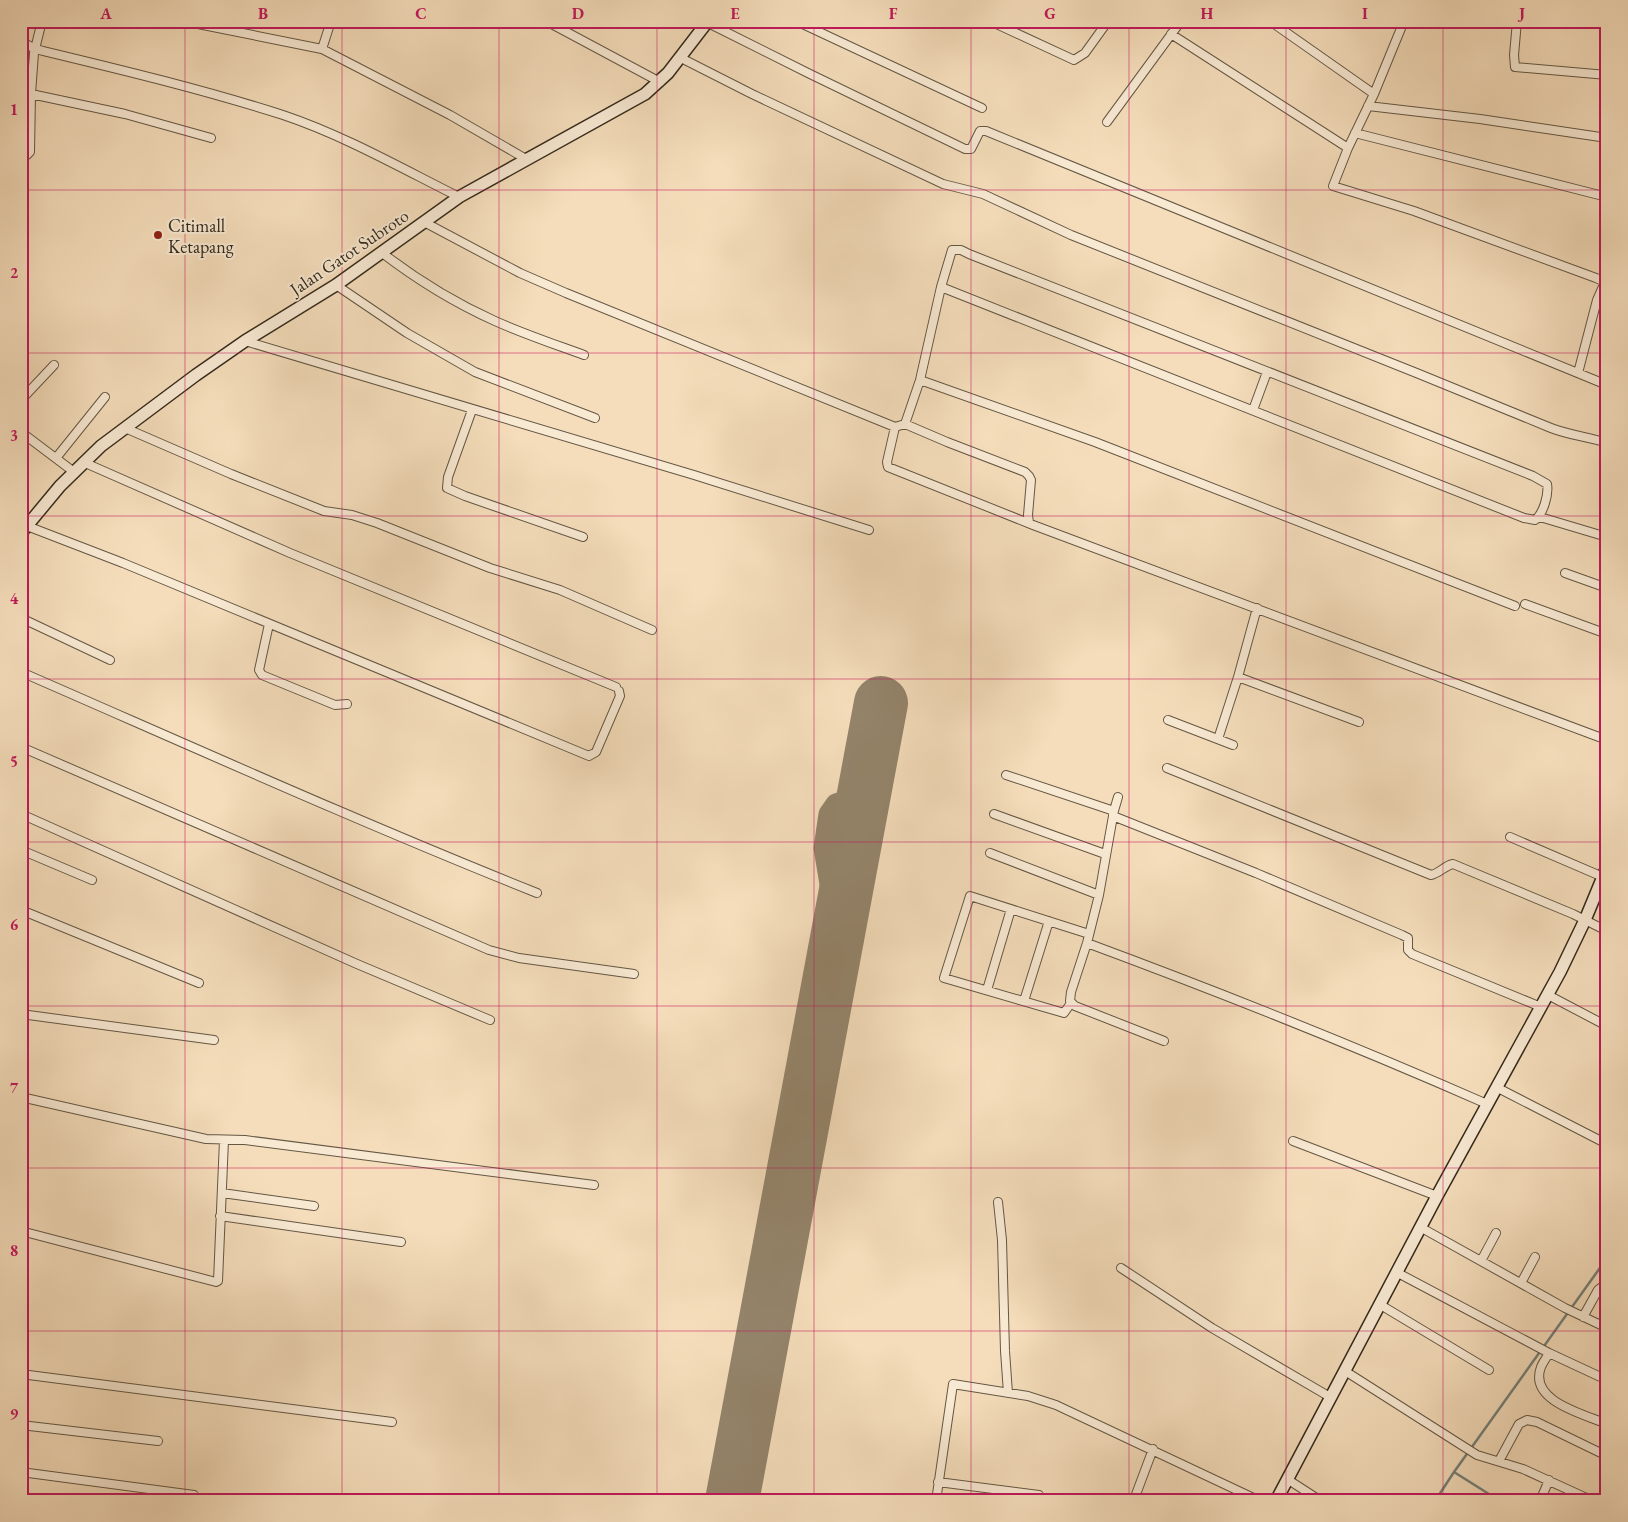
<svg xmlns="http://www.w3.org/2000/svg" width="1628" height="1522" font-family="'EB Garamond',serif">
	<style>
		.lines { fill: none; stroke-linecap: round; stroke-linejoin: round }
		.stream { stroke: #75807a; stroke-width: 2.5 }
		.taxiway { stroke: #94846b; stroke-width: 21 }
		.runway { stroke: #94846b; stroke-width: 54 }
		.street-casing { stroke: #645743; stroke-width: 10 }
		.secondary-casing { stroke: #342a1b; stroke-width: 14 }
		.street { stroke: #f8e9d3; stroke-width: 8 }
		.secondary { stroke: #f8e9d3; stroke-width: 11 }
		.grid { fill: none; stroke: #c2185b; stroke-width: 1; stroke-opacity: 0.55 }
		.poi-dot { fill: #8f2418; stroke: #f8e9d3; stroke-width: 2 }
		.labels { text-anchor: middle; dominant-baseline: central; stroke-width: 4; stroke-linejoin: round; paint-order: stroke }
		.poi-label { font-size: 18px; fill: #342a1b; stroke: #f8e9d3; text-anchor: start }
		.street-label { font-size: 18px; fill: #342a1b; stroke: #f8e9d3 }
		.neatline { fill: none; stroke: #c2185b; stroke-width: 2 }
		.grid-label { font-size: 16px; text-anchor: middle; font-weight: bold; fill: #c2185b }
	</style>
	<rect width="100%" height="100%" fill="#f5ddbb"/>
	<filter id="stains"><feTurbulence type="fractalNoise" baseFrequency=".004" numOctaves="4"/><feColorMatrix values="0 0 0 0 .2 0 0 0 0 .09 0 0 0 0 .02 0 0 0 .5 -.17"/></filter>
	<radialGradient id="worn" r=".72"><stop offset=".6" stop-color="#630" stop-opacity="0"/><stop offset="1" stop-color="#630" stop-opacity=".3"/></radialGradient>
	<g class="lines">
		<path class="stream" d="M1454,1472L1500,1501
			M1435,1501L1454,1472L1607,1258"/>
		<path class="taxiway" d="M836,942L833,902L824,848L829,814L836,804L842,802L862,804"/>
		<path class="runway" d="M732,1501L881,703"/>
		<g class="street-casing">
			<path id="street" d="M42,21L34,53L31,94L125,114L211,138
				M183,21L322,49L450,115L526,159
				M546,21L660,82
				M796,21L982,108
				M990,21L1074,60L1085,53L1108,21
				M1270,21L1374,94L1348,148L1333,186L1414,211L1596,278L1605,282L1597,300
				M1517,21L1514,55L1515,67L1607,75
				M708,23L810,74L965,149H971L980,131H986L1607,385
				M1171,34L1348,148
				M21,41L35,49C118,69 202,89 283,115C343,135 403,169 459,197
				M322,49L331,21
				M681,58L752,94L943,184L983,194L1071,235L1419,374L1551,428C1569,435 1588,437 1607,443
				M1374,94L1404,21
				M1368,106L1480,119L1607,138
				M1107,122L1181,21
				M1355,133L1607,197
				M21,156L27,155L30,152L31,94
				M424,222L520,273L566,293L895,427L905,424L947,442L1025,472L1029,476L1031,480L1028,515L1029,523L1033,525
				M952,250H961L969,254L1533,476L1547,484C1549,495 1543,514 1535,520L1524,518L941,287Z
				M381,252C416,279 455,303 495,321C524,334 554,344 584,355
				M336,285L407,333L475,372L595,418
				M245,341L694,475L869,530
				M1578,373L1597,300L1607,303
				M920,380L1095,442L1515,606
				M21,400L54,365
				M472,410L448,477L447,488L465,496L583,537
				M1253,410L1267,372
				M905,424L920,380L941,287
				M895,427L887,462L888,467L1033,525L1607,740
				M125,428L231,474L324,511L352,515L377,523L490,568L560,590L652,630
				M21,432L74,472
				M56,458L105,397
				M83,462L290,553L616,687
				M1540,517L1607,537
				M27,526L123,563L589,756L596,752L620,696L619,691
				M1565,573L1607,588
				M1525,604L1607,634
				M1257,608L1238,677L1359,722
				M21,618L110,660
				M269,624L259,670L262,675L335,705L347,704
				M21,672C193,747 364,824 537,893
				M1168,720L1233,745
				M1218,739L1238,677
				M21,747L489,950L519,958L634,974
				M1167,768L1431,875C1440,873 1444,866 1453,864L1573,914L1607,931
				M1006,775L1114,811
				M21,814L357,964L490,1020
				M994,814L1105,854
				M1113,814L1118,797
				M1510,837L1603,877
				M21,850L92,880
				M990,853L1099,895
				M21,910L199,983
				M1087,943C1222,993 1355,1046 1487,1104
				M987,990L1011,909
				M1548,995L1607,1026
				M1024,1001L1049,921
				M1071,1003L1064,1013L944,978L970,896L1089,934
				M21,1014L214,1040
				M1164,1041L1075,1006L1070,1001L1071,992L1087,943L1099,895L1113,816L1256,873L1402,935L1408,938V950L1412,954L1541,1007
				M1496,1087L1607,1144
				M21,1097L206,1139L245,1140L594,1185
				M1293,1141L1437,1196
				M222,1193L314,1206
				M998,1202L1002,1240L1005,1351L1008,1393
				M220,1216L401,1242
				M1420,1227L1565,1308L1607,1328
				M21,1231L216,1282L218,1281L224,1140
				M1481,1261L1496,1233
				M1121,1268L1212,1328L1330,1397
				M1396,1272L1549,1353L1607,1380
				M1521,1283L1535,1257
				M1379,1304L1489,1370
				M1583,1317L1598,1290L1607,1283
				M1549,1353C1547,1357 1543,1362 1541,1367C1528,1401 1584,1414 1607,1424
				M1345,1371L1477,1455L1523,1469L1593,1501
				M21,1374L392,1422
				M21,1425L158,1441
				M1499,1461L1519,1424L1527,1420L1537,1422L1607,1456
				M21,1472L194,1495
				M1287,1479L1321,1501
				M938,1482L1039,1495
				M1135,1497L1153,1449
				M936,1501L953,1384L1028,1396L1056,1405L1260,1501
				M1540,1501L1549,1480"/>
		</g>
		<g class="secondary-casing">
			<path id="secondary" d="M21,533L60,486L101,446L196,375L245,341L336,285L459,197L645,94L668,73L708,21
				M1276,1501L1437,1196L1560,972L1585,920L1607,867"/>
		</g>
		<use href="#street" class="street"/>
		<use href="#secondary" class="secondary"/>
	</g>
	<path class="grid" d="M185,21V1501M342,21V1501M499,21V1501M657,21V1501M814,21V1501M971,21V1501M1129,21V1501M1286,21V1501M1443,21V1501M21,190H1607M21,353H1607M21,516H1607M21,679H1607M21,842H1607M21,1006H1607M21,1168H1607M21,1331H1607"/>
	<circle class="poi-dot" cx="158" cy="235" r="5"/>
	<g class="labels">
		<g class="poi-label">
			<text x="168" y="225">Citimall<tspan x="168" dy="21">Ketapang</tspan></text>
		</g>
		<g class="street-label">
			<text transform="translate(349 252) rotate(-34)">Jalan Gatot Subroto</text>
		</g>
	</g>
	<rect width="1628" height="1522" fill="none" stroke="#f5ddbb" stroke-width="55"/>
	<rect x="28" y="28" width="1572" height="1466" class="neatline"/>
	<g class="grid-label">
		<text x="106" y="19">A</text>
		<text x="263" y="19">B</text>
		<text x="421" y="19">C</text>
		<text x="578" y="19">D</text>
		<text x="735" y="19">E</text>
		<text x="893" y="19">F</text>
		<text x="1050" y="19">G</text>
		<text x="1207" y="19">H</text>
		<text x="1365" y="19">I</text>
		<text x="1522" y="19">J</text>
		<text x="14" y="115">1</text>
		<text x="14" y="278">2</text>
		<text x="14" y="441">3</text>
		<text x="14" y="604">4</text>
		<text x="14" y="767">5</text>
		<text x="14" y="930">6</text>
		<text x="14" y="1093">7</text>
		<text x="14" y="1256">8</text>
		<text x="14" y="1419">9</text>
	</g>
	<rect width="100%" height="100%" filter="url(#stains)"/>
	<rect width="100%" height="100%" fill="url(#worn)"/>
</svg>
